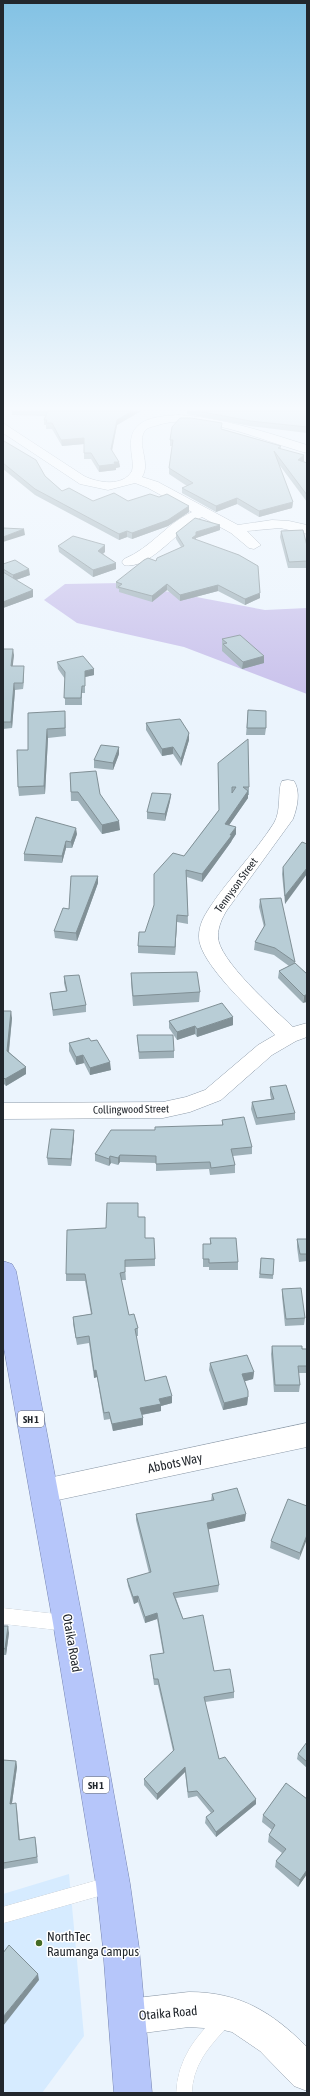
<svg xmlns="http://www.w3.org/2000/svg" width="310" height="2096" font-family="'Asap Condensed',sans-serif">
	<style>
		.built { fill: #d6ebff }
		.green { fill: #c8c0eb }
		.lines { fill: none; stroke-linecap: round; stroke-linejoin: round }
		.service-casing { stroke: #8f9caa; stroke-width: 16 }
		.minor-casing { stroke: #8f9caa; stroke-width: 1 }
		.trunk-casing { stroke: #7685b2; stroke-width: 1 }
		.service { stroke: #fff; stroke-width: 16 }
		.minor { fill: #fff; fill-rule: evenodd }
		.trunk { fill: #b6c6fa; fill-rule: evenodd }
		.wall { fill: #9eb0b8 }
		.shaded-wall { fill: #819096 }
		.building { fill: #b8cdd6; stroke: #819096; fill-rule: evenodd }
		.poi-dot { fill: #446b25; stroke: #fff; stroke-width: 1.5 }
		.labels { text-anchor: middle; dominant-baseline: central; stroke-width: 3; stroke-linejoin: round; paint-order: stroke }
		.shield { fill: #fff; stroke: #64686c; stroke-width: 1 }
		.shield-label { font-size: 10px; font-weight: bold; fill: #22272d }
		.street-label { font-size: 11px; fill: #22272d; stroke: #fff }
		.near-street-label { font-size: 13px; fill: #22272d; stroke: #fff }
		.near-poi-label { font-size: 13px; fill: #22272d; stroke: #fff; text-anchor: start }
	</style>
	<rect width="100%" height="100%" fill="#ebf4fd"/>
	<path class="built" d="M69,1874L84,2036L42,2093H3V1894Z"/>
	<path class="green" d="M122,583L265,610L307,608V694L184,647L77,623L44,600L65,584Z"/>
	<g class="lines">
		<g class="service-casing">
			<path id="service" d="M3,1616L66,1623
				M3,1915L109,1885
				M184,2093C185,2062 202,2042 223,2020"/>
		</g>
		<g class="minor-casing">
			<path id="minor" d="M179,415C224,418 265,432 307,445V453C264,442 198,410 155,426C151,427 146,428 144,432C137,446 151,463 142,477L158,482L238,525L272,520L289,521L307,525V534L280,528L247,531L261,545L254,549L249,548L231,533L202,517C180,527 149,571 124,565L122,562L124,559C151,548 167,523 192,512L148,488L135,483L108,490L80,484L3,433V423L84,476C98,483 123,487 132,471C134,463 131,455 131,446C129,418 158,416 179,415Z
				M288,780L294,781C301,792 297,808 293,819L227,910C222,918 218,927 218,936C217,959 275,1010 293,1027L307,1023V1037L296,1041L272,1055L221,1100L190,1112L163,1118L3,1119V1103L163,1102L186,1097L205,1090L258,1045L275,1035C257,1015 197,962 199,936C199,925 204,916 210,907C229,878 255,853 274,823C282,810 277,789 282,781Z
				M307,1423V1447L44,1503L34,1500L30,1491L34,1482L44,1479Z
				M189,1992C240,1992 272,2012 307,2047V2091L294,2086L260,2051L232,2032L219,2029L189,2027L128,2035L116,2029L110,2017L116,2005L128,1999Z"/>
		</g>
		<g class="trunk-casing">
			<path id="trunk" d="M3,1261L12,1264L16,1271L83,1623L130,1884L139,1948L152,2093H114L103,1948L96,1884L53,1623L3,1343Z"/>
		</g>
		<use href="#service" class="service"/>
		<use href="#minor" class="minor"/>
		<use href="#trunk" class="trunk"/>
	</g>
	<path class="wall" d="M12,411H143H141L117,425L112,451L119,462L120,467L116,468V470L99,472L91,459H84V444L62,446L52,429H46V425H44V420L45,416L12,415Z
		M187,411H307V433L250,426L187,414Z
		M222,429L281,446V449L307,463V502L278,463L293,502L292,508L259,517L237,504L216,512L182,493V488L187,486L169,474V468L172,446H170V440Z
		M3,445L45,476L62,491L93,501H128L189,506V512L168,526L132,539L127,537L119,540L35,495L3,469Z
		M220,530L196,538V539L260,598L245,605L218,591L180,601L167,590L152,602L119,592V589L116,588V582L181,547L176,539V533Z
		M281,531L307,546V568H288L280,537Z
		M105,545V552L103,553L116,569L93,577L59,552L58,546Z
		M3,564L30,575L16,580L33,597L3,608Z
		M222,639L264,663L242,669L222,651Z
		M3,649L14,655L12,666L24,673L23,689L15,690L12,728L3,729V730Z
		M57,662L94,675L85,677V693H82V705H65V679L58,669Z
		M248,710L266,728L265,735H246Z
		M65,711L66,736L48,738L45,794L19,796L18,787L28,750Z
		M146,723L189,733V740L181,766L173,754L162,756L146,730Z
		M119,754L113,770L94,768V760Z
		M218,763L249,787V795H248V798L229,825L236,834L232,840L231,842L202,882L187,877L188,924L177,922L175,955L138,953V946L184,856L219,810Z
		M70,773L100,794L120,830L102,834L78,801H71Z
		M171,794L170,801L165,821L147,819V812Z
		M77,834L72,848H66L62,863L24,861V854Z
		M307,844L285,904L282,874L283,867Z
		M98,876V883L77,941L55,938L54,931L69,909Z
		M260,899L295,962V964L307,974L303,1003L278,978L279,971L289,966L274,955L254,950L255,942L264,927L259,907Z
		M131,973L200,992L199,1002L133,1006L131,983Z
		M64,976L86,1005V1012L53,1016L50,993L66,991L64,983Z
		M3,1011L12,1018L9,1052L26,1067V1074L6,1086L3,1083Z
		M169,1021L233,1025L197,1037L195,1034L177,1040L169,1028Z
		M137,1035L174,1051V1058L139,1059Z
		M91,1041L111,1070L90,1075L84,1063L76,1065L69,1051V1043Z
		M270,1087L295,1113V1120L256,1125L251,1109L252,1102L271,1099L270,1094Z
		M222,1120L252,1147V1154L233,1156L235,1165V1173L210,1175L209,1169L156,1171V1163L120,1162L118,1165L111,1163L109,1166L95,1161V1154L155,1130L222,1125Z
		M74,1137L71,1166L48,1165L47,1158Z
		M138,1217L145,1238L155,1259V1266L125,1267L126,1280H121L129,1315L138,1328V1336H136L145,1381L172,1403L161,1406V1411L142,1415L143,1425L113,1431L110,1419L104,1420L97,1377L94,1378L89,1343L77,1345L73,1324V1317L91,1314L85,1281H66V1274L106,1228Z
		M210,1238L238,1262V1270H209V1267H203V1244H210Z
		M297,1239H307V1261L299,1262L297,1247Z
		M261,1258L274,1259L273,1279L259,1278Z
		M282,1289L305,1318L304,1325L285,1326L282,1296Z
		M272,1346L307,1349V1373H298L300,1385L299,1392H274L271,1354Z
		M210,1363L254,1372L253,1379L245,1381L248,1397L247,1405L223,1410L209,1370Z
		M212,1494L245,1521L208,1529L219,1585L218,1592L176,1598L183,1619L214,1671L234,1692V1698L205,1702L219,1759L256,1804L216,1837L205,1823L206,1817L211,1813L197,1796L188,1798L185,1772L157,1800L144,1785V1779L173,1751L158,1685H154L151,1662L150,1655L163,1653L157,1619L145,1623L138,1602L134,1604L128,1586L127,1579L149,1573L136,1520V1514L211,1501Z
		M307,1506L299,1560L270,1548L271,1541Z
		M3,1626L9,1633L6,1655H3Z
		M307,1742V1768L297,1759L298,1754Z
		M3,1760L16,1761L17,1767L12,1803L17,1809L20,1840L36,1843L38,1863L3,1869Z
		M286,1783L307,1874L298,1887L275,1867L276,1861L282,1853L268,1842L269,1835L272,1830L262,1822L263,1815Z"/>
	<path class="shaded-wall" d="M132,411H141L117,425L111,455V449L117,420Z
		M84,438V444L62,446L61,440Z
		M304,455V461L298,465V460Z
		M114,462H119L120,467L116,468V470L99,472V466Z
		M237,498V504L216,512V506Z
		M293,502L292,508L259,517V511Z
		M189,506V512L168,526L132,539V533Z
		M220,525V530L196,538V540L192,538L196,532Z
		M24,529L25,535L3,542V537Z
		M127,531V537L119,540V534Z
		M105,545V552L99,557L98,551Z
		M116,563V569L93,577V570Z
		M29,569L30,575L13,581V575Z
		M167,584V590L152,602V596Z
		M218,585V591L180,601V595Z
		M33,590V597L3,608V602Z
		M260,593V598L245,605V599Z
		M13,649L14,655L12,673L11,666Z
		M264,656V663L242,669L243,662Z
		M24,666V673L23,689V683Z
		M94,669V675L85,677V693V671Z
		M14,683L15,690L12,728L11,722Z
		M47,729L48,738L45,794L44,786Z
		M189,733V740L181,766V759Z
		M119,747V754L113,770V763Z
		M173,747V754L162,756V749Z
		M248,791V798L225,831V824Z
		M171,794L170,801L165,821V814Z
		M119,821L120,830L102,834V825Z
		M236,827V834L232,840L231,842L202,882V874Z
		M76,828L77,834L72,848L71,842Z
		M66,841V848L62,863V856Z
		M307,868V874L285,904V896Z
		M98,876V883L77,941L76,933Z
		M177,915V922L175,955V947Z
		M307,994V1002L303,1003L304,996Z
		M11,1011L12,1018L8,1058L7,1051Z
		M233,1017V1025L197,1037V1029Z
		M195,1026V1034L177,1040V1032Z
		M83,1055L84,1063L76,1065V1057Z
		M110,1062L111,1070L90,1075V1068Z
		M26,1067V1074L6,1086L5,1079Z
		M74,1130V1137L71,1166V1159Z
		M120,1155V1162L118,1165V1158Z
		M110,1156L111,1163L109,1166V1159Z
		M96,1370L97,1377L94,1378V1371Z
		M254,1372L253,1379L242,1382V1374Z
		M172,1396V1403L161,1406V1411L140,1415V1408L159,1399Z
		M248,1397L247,1405L223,1410L224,1403Z
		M143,1418V1425L113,1431L112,1424Z
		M246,1514L245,1521L206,1530L207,1523Z
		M307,1535V1539L299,1560L300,1553Z
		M138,1596V1602L134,1604L133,1597Z
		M157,1613V1619L145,1623V1617Z
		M8,1626L9,1633L6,1655L5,1649Z
		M16,1761L17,1767L11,1810L10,1804Z
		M185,1767V1772L157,1800V1794Z
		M256,1799V1804L216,1837V1832Z
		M307,1870V1874L298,1887L300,1880Z
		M38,1974L39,1980L3,2026V2017Z"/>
	<path class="building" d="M48,411H132L117,420L111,449L119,462H114L115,464L99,466L91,453H84V438L61,440L52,423H46L47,420H44Z
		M198,411H307V427L250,421Z
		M180,418H191L222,423L221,429L281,446L278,448L304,455L298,460L307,463V495L274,451L293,502L259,511L237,498L216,506L182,488L193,483L169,468L173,440H170L172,427Z
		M4,441L36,460L45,476L62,491L69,488L93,501L114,493L128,501L150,494L159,497L167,494L189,506L168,520L132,533L127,531L119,534L35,489L3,463V445Z
		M195,518L220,525L196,532V535L192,538L239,555L258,566L260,593L245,599L218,585L180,595L167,584L152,596L118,587L122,584L116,582L144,560L148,558L156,561L157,558L184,546L176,533Z
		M3,528L24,529L3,537Z
		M303,530L307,546V561L289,562L281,531Z
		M73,536L105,545L98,551L116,563L93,570L58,546Z
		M15,560L29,569L13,575L3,569V564Z
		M3,572L33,590L3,602Z
		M240,635L264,656L243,662L223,644L227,643L222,639Z
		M3,649H13L11,666H24L23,683H14L11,722H3Z
		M83,656L94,669L85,671V686H82L81,698H64L65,672L57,662Z
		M248,710L266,711V728H247Z
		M65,711V728L47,729L44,786L18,787L17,750H28V713Z
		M180,719L189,733L181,759L173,747L162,749L146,723Z
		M248,739L249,787H243L248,791L225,824L236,827L230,835H232L202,874L186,870L188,916L177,915L175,947L138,946L139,932H145L154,905V874L173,853L184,856L219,810L218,763ZM232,787H236L232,793Z
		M101,745L119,747L113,763L94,760Z
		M96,771L100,794L119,821L102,825L78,792H71L70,773Z
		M152,793L171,794L165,814L147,812Z
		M36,817L76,828L71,842L66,841L62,856L24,854Z
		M302,842L307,844V868L285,896L283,867Z
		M71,876H98L76,933L54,931L63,908L69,909Z
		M281,898L295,962L275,948L255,942L265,925L260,899Z
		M295,963L307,974V994L304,996L279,971Z
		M197,972L200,992L133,996L131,973Z
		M79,975L86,1005L53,1010L50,993L67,991L64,976Z
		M222,1003L233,1017L197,1029L195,1026L177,1032L169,1021Z
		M3,1011H11L7,1051L26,1067L5,1079L3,1077Z
		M137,1035H173L174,1051L139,1052Z
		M89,1038L91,1041L97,1040L110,1062L90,1068L83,1055L76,1057L69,1043Z
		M286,1085L295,1113L257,1118L252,1102L274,1099L270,1087Z
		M244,1117L252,1147L231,1149L235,1165L211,1168L210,1162L156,1164V1156L120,1155L118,1158L110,1156L109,1159L95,1154L111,1130H155V1127L223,1125L222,1120Z
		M51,1129L74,1130L71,1159L47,1158Z
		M107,1203H138V1217H145V1238H154L155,1259L125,1260V1272L120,1273L129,1315L134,1314L138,1328L135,1329L145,1381L166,1376L172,1396L159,1399L161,1404L140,1408L143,1418L112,1424L109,1412L104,1413L96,1370L94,1371L89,1336L76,1338L73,1317L92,1314L85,1274H66L67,1230L106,1228Z
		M210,1238H236L238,1262L209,1263V1259H203V1244H211Z
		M297,1239H307V1254H300Z
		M261,1258L274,1259L273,1275L260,1274Z
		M301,1288L305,1318L286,1319L282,1289Z
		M272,1346H302V1349H307V1366H298L300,1385H275Z
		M247,1355L254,1372L242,1374L248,1391V1397L224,1403L210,1363Z
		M237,1488L246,1514L207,1523L219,1585L173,1593L183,1619L203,1615L214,1671L230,1669L234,1692L204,1697L219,1759L225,1757L256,1799L216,1832L206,1817L214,1811L197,1791L188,1792L185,1767L157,1794L144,1779L174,1750L158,1679H154L150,1655L164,1653L157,1613L145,1617L138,1596L133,1597L127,1579L151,1572L136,1514L214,1500L212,1494Z
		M288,1499L307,1506V1535L300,1553L271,1541Z
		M3,1626H8L5,1649L3,1648Z
		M307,1742V1762L298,1754Z
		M3,1760L16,1761L10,1804L16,1803L19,1840L35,1837L37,1857L3,1863Z
		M286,1783L307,1799V1870L300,1880L276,1861L286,1849L269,1835L275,1825L263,1815Z
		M9,1945L38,1974L3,2017V1953Z"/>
	<linearGradient id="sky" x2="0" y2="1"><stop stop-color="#83c2e4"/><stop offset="0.58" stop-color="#f6fafe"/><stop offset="1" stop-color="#f6fafe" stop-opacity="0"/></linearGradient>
	<rect width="310" height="704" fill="url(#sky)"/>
	<circle class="poi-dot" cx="39" cy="1943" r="4"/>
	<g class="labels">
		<g class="shield">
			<rect x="18" y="1411" width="26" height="16" rx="3"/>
			<rect x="83" y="1777" width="26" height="16" rx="3"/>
		</g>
		<g class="shield-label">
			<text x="31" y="1419">SH 1</text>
			<text x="96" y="1785">SH 1</text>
		</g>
		<g class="street-label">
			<text transform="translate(236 885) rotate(-54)">Tennyson Street</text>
			<text transform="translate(131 1109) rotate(-1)">Collingwood Street</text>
		</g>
		<g class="near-street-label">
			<text transform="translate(175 1463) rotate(-12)">Abbots Way</text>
			<text transform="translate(72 1643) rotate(80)">Otaika Road</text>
			<text transform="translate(168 2013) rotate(-5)">Otaika Road</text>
		</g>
		<g class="near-poi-label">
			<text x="47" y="1936">NorthTec<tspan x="47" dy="15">Raumanga Campus</tspan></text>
		</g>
	</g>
	<rect width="310" height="2096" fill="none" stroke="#22272d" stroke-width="8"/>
</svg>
